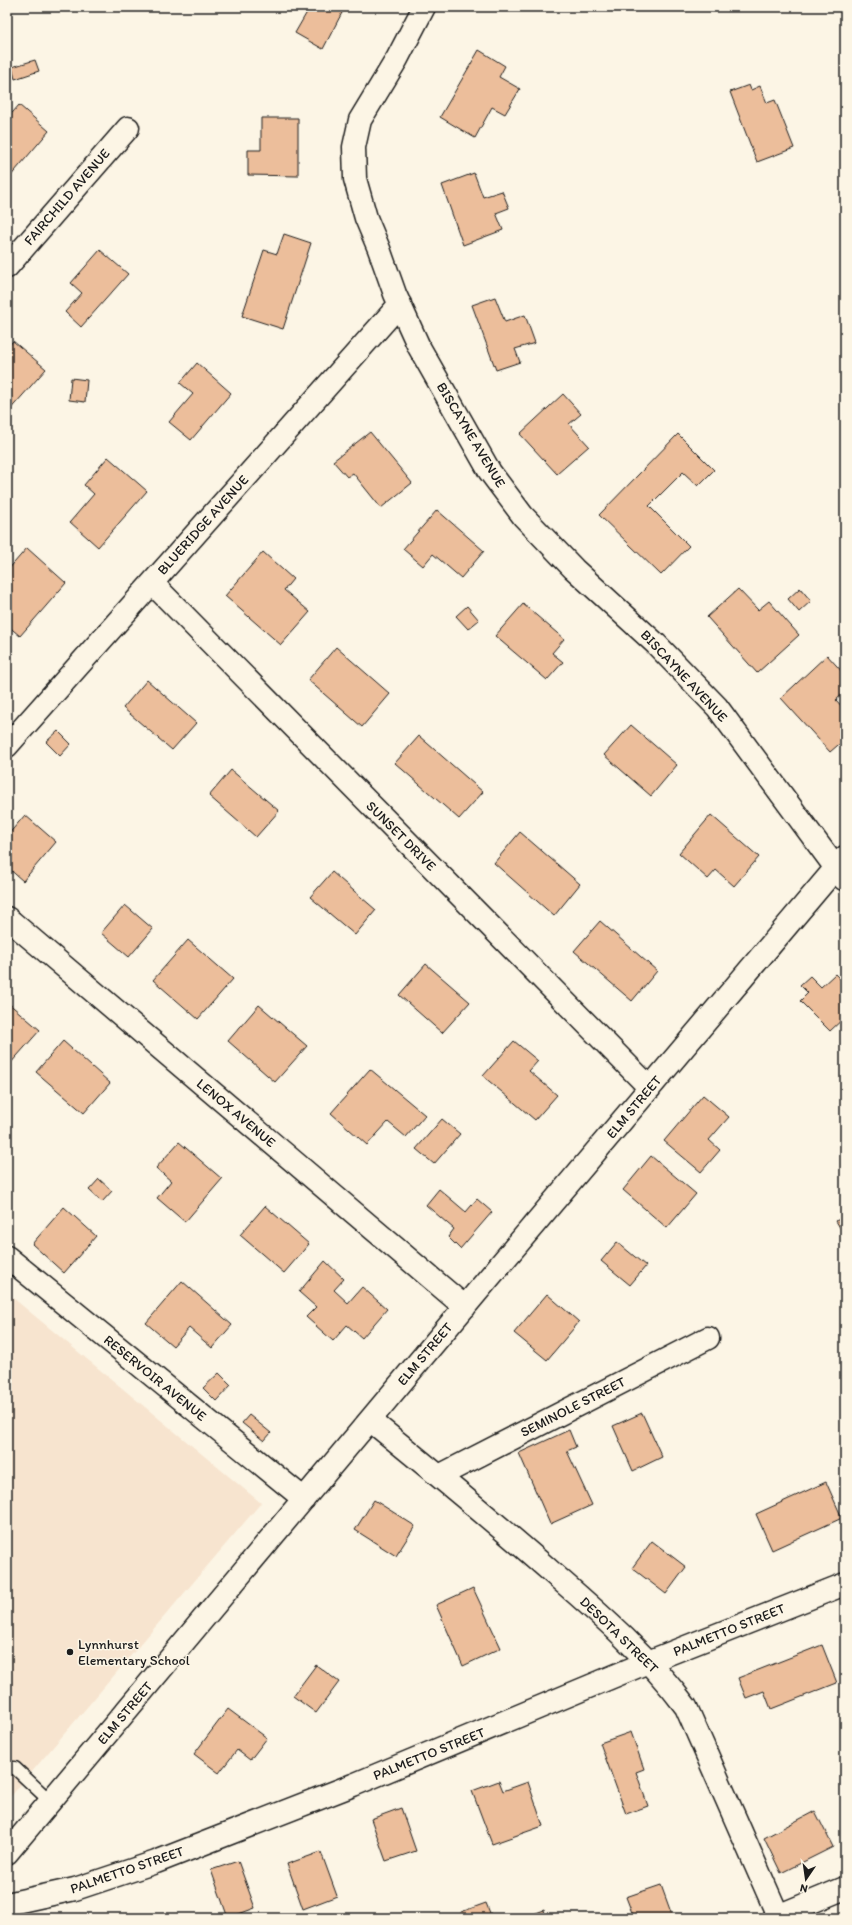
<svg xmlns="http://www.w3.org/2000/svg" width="852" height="1925" font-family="Itim,sans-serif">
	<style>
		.built { fill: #f7e4cf }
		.building { fill: #ecbe9b; stroke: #1c1c1c }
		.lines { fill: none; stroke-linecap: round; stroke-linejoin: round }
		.lane-casing { stroke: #1c1c1c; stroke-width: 15 }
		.street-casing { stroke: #1c1c1c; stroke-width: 25 }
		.lane { stroke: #fcf5e5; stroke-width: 12 }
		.street { stroke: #fcf5e5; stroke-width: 22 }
		.poi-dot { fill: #1c1c1c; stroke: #fcf5e5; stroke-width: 1.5 }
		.labels { text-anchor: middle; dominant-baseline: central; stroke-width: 3; stroke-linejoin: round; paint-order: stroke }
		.street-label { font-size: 14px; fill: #1c1c1c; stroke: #fcf5e5 }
		.poi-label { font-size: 14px; fill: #1c1c1c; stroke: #fcf5e5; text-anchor: start }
	</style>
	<rect width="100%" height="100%" fill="#fcf5e5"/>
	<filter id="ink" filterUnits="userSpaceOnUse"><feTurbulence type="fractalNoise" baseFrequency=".025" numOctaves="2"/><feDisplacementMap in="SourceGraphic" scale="8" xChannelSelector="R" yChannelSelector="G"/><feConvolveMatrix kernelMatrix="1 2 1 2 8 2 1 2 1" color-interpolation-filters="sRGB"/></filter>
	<g filter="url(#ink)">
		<path class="built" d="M7,1293L261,1503L7,1801Z"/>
		<path class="building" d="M310,7H345L323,49L295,33Z
			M479,50L505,66L499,77L520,89L505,114L492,107L475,138L440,117Z
			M35,60L39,71L15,79L12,67Z
			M749,85L751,90L760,86L767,103L775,100L794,148L757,162L730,92Z
			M19,105L49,131L9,178L7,176V119Z
			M261,118H298V176L248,175V150H261Z
			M474,173L483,197L502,191L509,208L496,213L503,230L463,245L442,185Z
			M284,234L311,243L283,329L242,316L264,250L277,254Z
			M100,250L128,274L81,327L65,312L82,293L71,283Z
			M495,297L505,322L525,315L535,343L515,349L520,362L496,370L472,305Z
			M13,341L46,369L7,413V348Z
			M197,363L231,393L191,440L169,422L193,394L180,383Z
			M71,378L87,380L85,402L69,400Z
			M563,394L581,414L569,424L589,446L557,474L520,434Z
			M370,432L412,483L381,508L353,473L347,477L333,461Z
			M678,434L714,470L698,486L683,472L649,506L689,546L661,575L599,515Z
			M108,457L147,491L98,547L70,522L94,494L84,485Z
			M437,510L484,551L461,578L433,554L423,566L403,549Z
			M27,548L66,583L20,636L7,625V597L12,592L7,587V571Z
			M263,552L293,579L284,590L310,612L281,645L225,596Z
			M800,588L811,601L799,612L788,599Z
			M738,589L758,610L769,601L799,635L757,673L707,617Z
			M523,604L564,639L552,653L563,662L547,680L495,636Z
			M467,606L479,620L468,629L456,616Z
			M336,647L390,694L362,727L308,680Z
			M827,655L845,675V692L836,700L845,710V739L830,752L781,698Z
			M147,680L196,723L172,750L123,708Z
			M631,725L677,765L651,796L604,755Z
			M58,731L71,744L60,756L46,742Z
			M419,736L483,792L459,819L395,763Z
			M231,770L279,811L256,837L209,796Z
			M25,815L56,842L23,881L7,867V836Z
			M711,815L759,857L734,886L716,870L708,879L679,853Z
			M520,832L580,884L554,916L494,863Z
			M332,872L376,910L355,935L310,897Z
			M125,905L153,929L129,957L101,933Z
			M600,921L657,971L632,1001L574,951Z
			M188,940L233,979L198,1019L153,980Z
			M426,964L470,1002L442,1033L399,995Z
			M835,974L845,984V1017L830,1031L800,1001L808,993L800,985L810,976L821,987Z
			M7,1002L40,1030L9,1065L7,1064Z
			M259,1005L307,1046L275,1082L228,1041Z
			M63,1041L110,1083L84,1113L36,1072Z
			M514,1041L538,1061L529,1071L557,1095L535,1120L483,1076Z
			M370,1069L425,1115L406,1137L388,1122L367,1145L331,1113Z
			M703,1095L729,1117L709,1140L720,1150L701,1172L664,1141Z
			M442,1119L460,1134L434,1164L416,1149Z
			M179,1142L222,1179L185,1222L157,1198L171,1181L156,1168Z
			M651,1156L696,1194L667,1228L623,1190Z
			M99,1179L112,1191L102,1202L89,1190Z
			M439,1189L466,1212L477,1199L492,1212L460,1249L448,1237L454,1229L426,1205Z
			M265,1206L309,1244L284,1273L240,1235Z
			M64,1207L96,1236L64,1273L32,1244Z
			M845,1216V1236L836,1221Z
			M617,1242L646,1266L630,1285L601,1261Z
			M325,1261L344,1279L334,1290L348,1303L362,1287L387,1309L362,1338L347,1325L333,1341L306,1317L316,1307L299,1292Z
			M182,1281L232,1325L212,1348L189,1328L173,1346L146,1323Z
			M547,1294L579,1322L547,1360L514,1333Z
			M219,1373L231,1385L216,1401L203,1388Z
			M642,1413L662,1457L633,1471L613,1426Z
			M249,1415L271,1433L264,1441L242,1423Z
			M569,1430L576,1447L567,1451L592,1505L550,1524L519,1453Z
			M826,1482L842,1518L772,1550L756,1514Z
			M374,1500L415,1526L396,1556L355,1530Z
			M652,1541L686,1567L666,1594L632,1568Z
			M473,1588L501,1648L463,1666L436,1605Z
			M822,1645L837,1683L771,1709L764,1691L746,1698L738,1678Z
			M316,1665L339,1682L316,1713L293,1696Z
			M228,1709L267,1738L250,1760L237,1750L219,1773L194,1754Z
			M631,1732L644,1769L636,1772L648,1806L626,1814L600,1743Z
			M499,1781L503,1791L528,1782L543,1826L492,1844L472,1791Z
			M401,1808L416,1851L386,1861L371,1819Z
			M815,1811L833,1847L781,1873L764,1838Z
			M321,1852L337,1896L303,1909L287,1864Z
			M238,1861L255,1908L228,1918L211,1870Z
			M661,1885L673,1918H634L626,1897Z
			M486,1903L492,1918H463L461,1912Z
			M544,1910L546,1918H523Z"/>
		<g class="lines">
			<g class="lane-casing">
				<path id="lane" d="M7,1768H15L50,1801"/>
			</g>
			<g class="street-casing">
				<path id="street" d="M424,7L397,59L360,120L354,147L355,179L366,218L379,249L395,294L419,347L490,472L523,516L574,569L656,644L717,707L844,879
					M7,267L128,128
					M152,583L650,1088
					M7,746L400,304
					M7,918L465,1307
					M7,1257L304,1499
					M370,1420C433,1471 495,1522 556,1576C602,1616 649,1657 686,1707L779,1918
					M439,1476L708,1338
					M7,1853L488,1279L845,857
					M7,1904L75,1889L156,1862L353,1785L648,1662L845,1584
					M773,1918L845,1888"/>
			</g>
			<use href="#lane" class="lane"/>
			<use href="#street" class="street"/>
		</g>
	</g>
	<circle class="poi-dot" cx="70" cy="1652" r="4"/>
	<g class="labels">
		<g class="street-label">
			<text transform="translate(67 197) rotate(-49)">FAIRCHILD AVENUE</text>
			<text transform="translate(471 435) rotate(59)">BISCAYNE AVENUE</text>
			<text transform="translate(203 525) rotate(-48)">BLUERIDGE AVENUE</text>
			<text transform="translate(684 676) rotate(47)">BISCAYNE AVENUE</text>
			<text transform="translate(401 836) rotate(45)">SUNSET DRIVE</text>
			<text transform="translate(634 1107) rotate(-50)">ELM STREET</text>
			<text transform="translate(236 1113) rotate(40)">LENOX AVENUE</text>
			<text transform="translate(425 1354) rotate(-50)">ELM STREET</text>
			<text transform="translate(155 1378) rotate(39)">RESERVOIR AVENUE</text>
			<text transform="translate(573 1407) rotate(-27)">SEMINOLE STREET</text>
			<text transform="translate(729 1630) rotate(-22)">PALMETTO STREET</text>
			<text transform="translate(619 1635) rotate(44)">DESOTA STREET</text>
			<text transform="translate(125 1713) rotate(-50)">ELM STREET</text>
			<text transform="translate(429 1754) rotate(-22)">PALMETTO STREET</text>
			<text transform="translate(127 1870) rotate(-19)">PALMETTO STREET</text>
		</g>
		<g class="poi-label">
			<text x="78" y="1644">Lynnhurst<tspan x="78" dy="16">Elementary School</tspan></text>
		</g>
	</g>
	<rect width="852" height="1925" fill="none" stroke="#fcf5e5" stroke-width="24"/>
	<rect x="12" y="12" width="828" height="1901" fill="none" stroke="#1c1c1c" stroke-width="1.5" filter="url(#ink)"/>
	<g transform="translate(806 1879) rotate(193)" stroke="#fcf5e5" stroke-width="3" paint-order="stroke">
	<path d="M0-3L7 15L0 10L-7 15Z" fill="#1c1c1c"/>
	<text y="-6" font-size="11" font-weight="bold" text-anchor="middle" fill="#1c1c1c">N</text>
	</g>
</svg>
